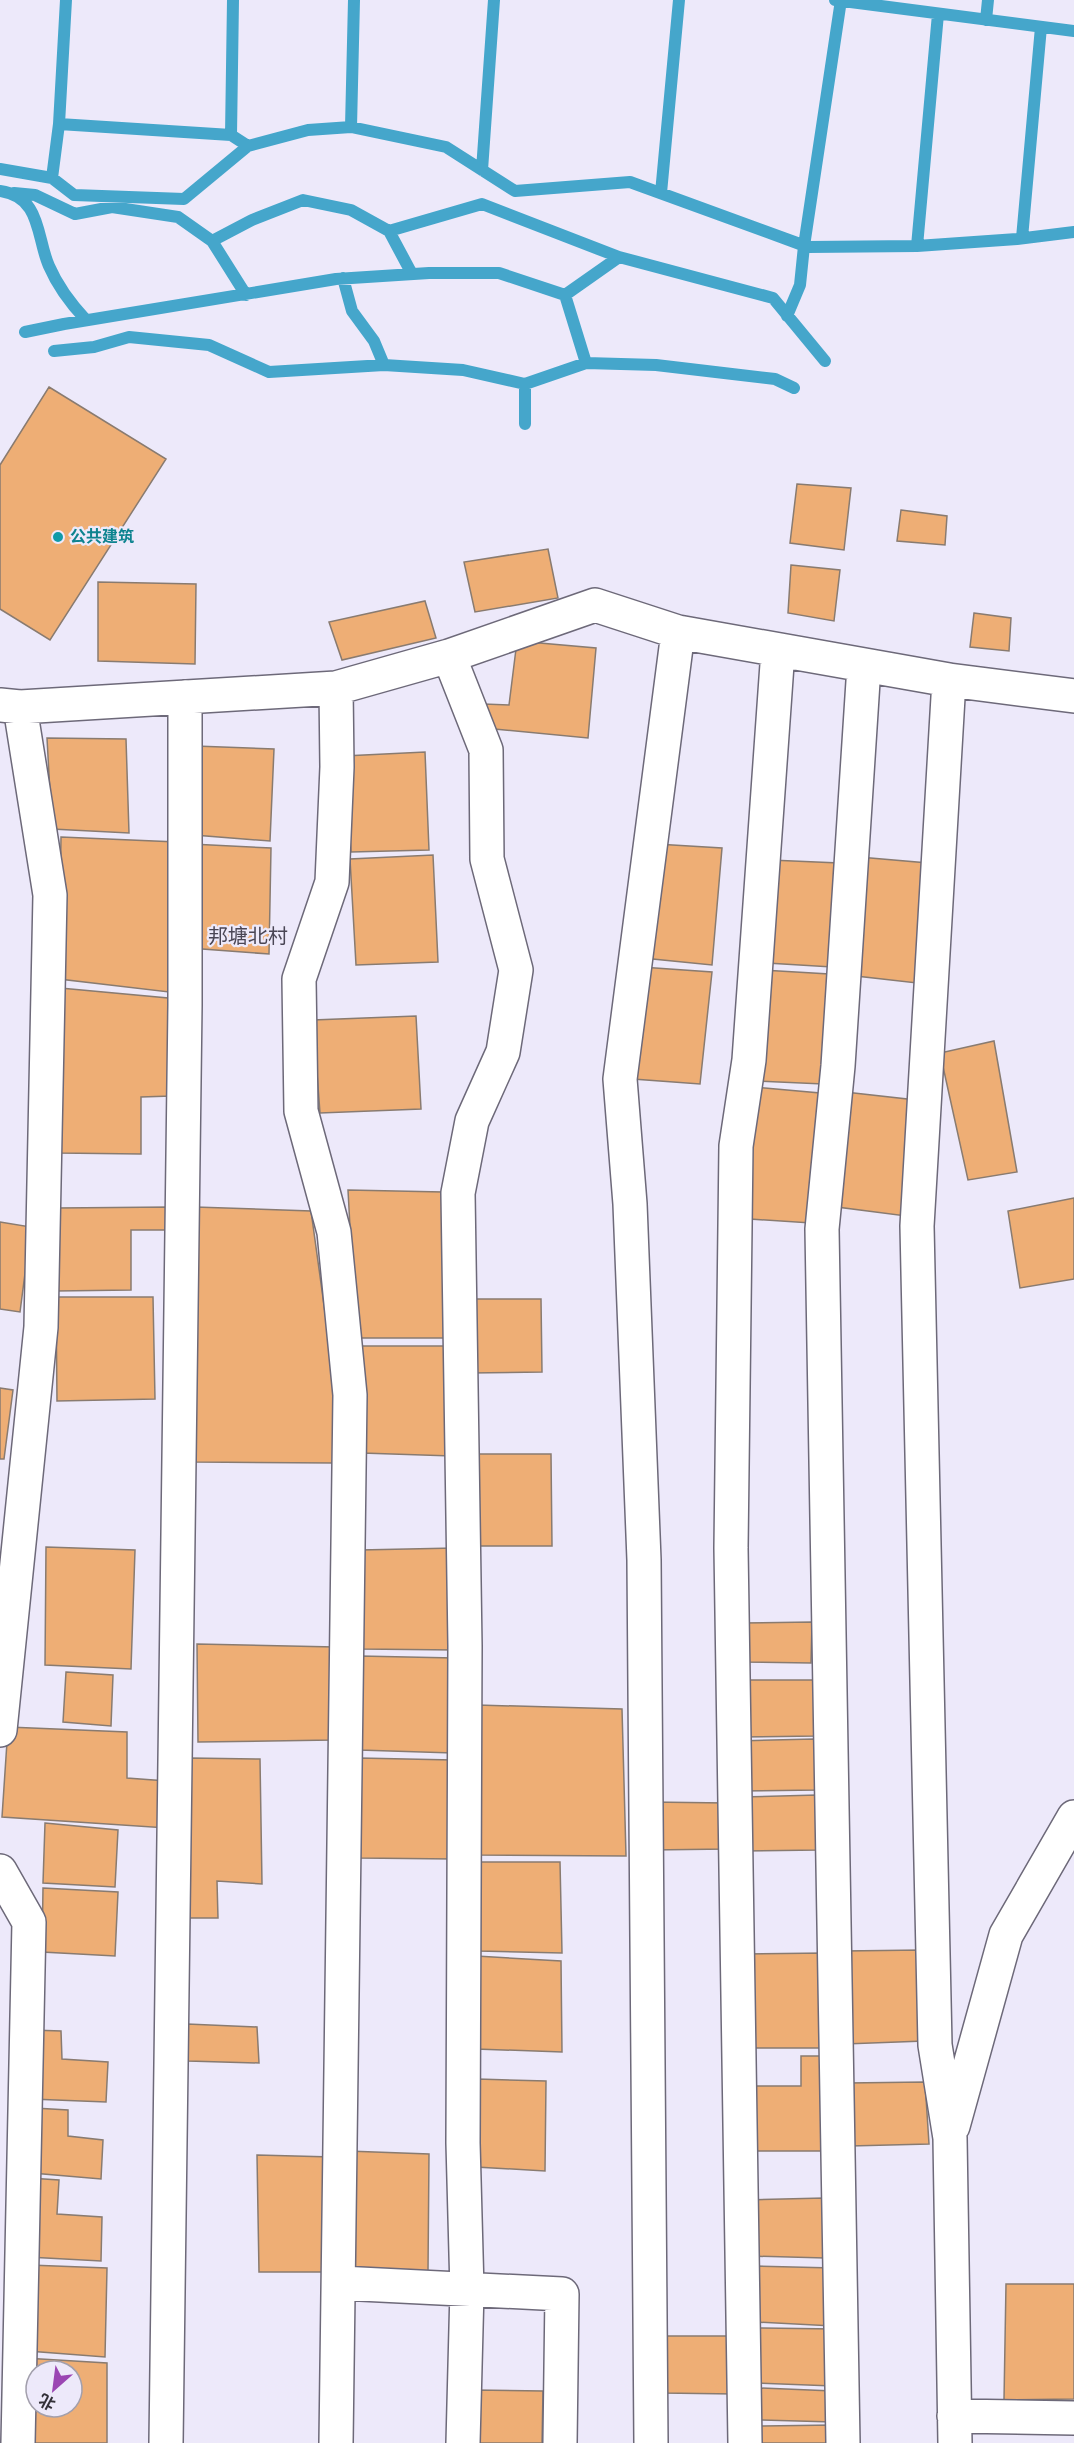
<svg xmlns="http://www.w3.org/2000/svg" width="1074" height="2443" font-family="'Varela Round','Noto Sans SC',sans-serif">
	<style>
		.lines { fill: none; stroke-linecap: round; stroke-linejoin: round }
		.stream { stroke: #45a6cb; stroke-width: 12 }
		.building { fill: #eeae75; stroke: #897b70; stroke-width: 1.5; fill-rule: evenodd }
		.minor-casing { stroke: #6d6979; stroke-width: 36 }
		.minor { stroke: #fff; stroke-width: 33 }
		.culture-dot { fill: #0f9aa8; stroke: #ede9fa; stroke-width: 2 }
		.labels { text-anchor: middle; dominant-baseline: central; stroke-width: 4.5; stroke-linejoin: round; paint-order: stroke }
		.culture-label { font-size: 16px; font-weight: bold; fill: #0d838f; stroke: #ede9fa; text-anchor: start }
		.quarter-label { font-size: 20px; fill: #4a4655; stroke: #ede9fa }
	</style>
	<rect width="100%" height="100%" fill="#ede9fa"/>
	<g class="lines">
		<path class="stream" d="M233,0L231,135L248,146
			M835,0L1074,31
			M986,20L988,0
			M59,124L231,135
			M351,127L354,0
			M0,169L52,178L74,195L184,199L248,146L308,130L351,127L446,147L515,191L630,182L808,247L917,246L1017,239L1074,232
			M482,170L494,0
			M52,178L59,124L66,0
			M0,191C42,197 36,237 49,266C58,287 71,304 86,320
			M14,193L35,195L75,214L112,207L178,217L212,241L246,295
			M661,193L679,0
			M389,231L482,204L619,257
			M1022,238L1041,27
			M212,241L252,220L303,200L351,210L389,231L412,274
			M917,246L938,14
			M343,278L352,311L374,341L384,365
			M565,295L619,257L773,298L825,361
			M787,316L800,285L804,246L841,0
			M25,332L64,324L336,279L429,273H499L565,295L586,363L656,365L775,379L794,388
			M54,351L94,347L129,337L209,345L269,372L384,365L463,370L525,384L586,363
			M525,384V424"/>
	</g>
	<path class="building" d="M49,387L166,459L50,640L0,609V465Z
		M797,484L851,488L844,550L790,543Z
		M901,510L947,516L945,545L897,541Z
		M548,549L558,598L475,612L464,562Z
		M791,565L840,570L834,621L788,613Z
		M98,582L196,584L195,664L98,661Z
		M425,601L436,638L342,660L329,622Z
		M974,613L1011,618L1009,651L970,647Z
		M517,641L596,648L588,738L484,728V704L509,705Z
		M47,738L126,739L129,833L52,829Z
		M195,746L274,749L270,841L194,835Z
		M425,752L429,850L351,852L344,756Z
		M61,837L177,842L169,992L59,979Z
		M191,844L271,848L269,954L189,948Z
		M656,844L722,848L712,965L643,958Z
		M433,855L438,962L356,965L350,859Z
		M859,857L928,863L917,983L856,976Z
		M770,860L839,863L832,967L767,963Z
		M641,967L712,972L700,1084L633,1079Z
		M762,970L829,974L823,1084L757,1081Z
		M60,988L168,998L171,1096L141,1097V1154L58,1153Z
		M416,1016L421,1109L320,1113L313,1020Z
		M994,1041L1017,1172L968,1180L940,1053Z
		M754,1087L820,1093L811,1223L750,1219Z
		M845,1092L916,1100L906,1216L837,1207Z
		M348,1190L443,1192L447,1338H356Z
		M1074,1198V1279L1020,1288L1008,1211Z
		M171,1207L173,1230H131V1290L56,1291L57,1208Z
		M195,1207L311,1211L336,1392L334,1463L196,1462Z
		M0,1222L31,1227L20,1312L0,1309Z
		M56,1297H153L155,1399L57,1401Z
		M469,1299H541L542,1372L470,1373Z
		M358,1346H451L452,1456L362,1453Z
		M0,1388L13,1390L4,1459H0Z
		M474,1454H551L552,1546H476Z
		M46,1547L135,1550L131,1669L45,1665Z
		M455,1548L456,1650L361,1649L360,1550Z
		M812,1622L811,1663L741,1662V1623Z
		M197,1644L335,1647L332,1740L198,1742Z
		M360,1656L454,1658L453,1753L359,1750Z
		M66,1672L113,1675L111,1726L63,1722Z
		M736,1680H814L815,1736L738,1737Z
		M477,1705L622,1709L626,1856L479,1855Z
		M8,1727L127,1732V1778L167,1781V1828L2,1817Z
		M814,1739L817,1790L739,1791L737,1741Z
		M190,1758L260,1759L262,1884L217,1881L218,1918H187Z
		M359,1758L453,1760L454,1859L359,1858Z
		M817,1795L818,1850L742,1851L740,1797Z
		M650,1802L726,1803L727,1849L650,1850Z
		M45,1823L118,1830L115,1887L43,1883Z
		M479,1862H560L562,1953L479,1951Z
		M43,1888L118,1892L115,1956L42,1952Z
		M922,1950L924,2041L845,2044L844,1951Z
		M825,1953L826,2048H749L745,1954Z
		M476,1956L561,1961L562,2052L476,2049Z
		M187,2024L257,2027L259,2063L188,2061Z
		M31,2030L61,2031L62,2059L108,2062L106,2102L31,2099Z
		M801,2056H828V2151H750L749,2086H801Z
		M477,2079L546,2081L545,2171L476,2167Z
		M925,2082L929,2144L850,2146L847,2083Z
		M34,2108L68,2110V2136L103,2140L101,2179L32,2173Z
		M347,2151L429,2154L428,2271L347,2269Z
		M257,2155L332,2157L330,2272H259Z
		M29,2178L59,2180L57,2214L102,2217L101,2261L28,2257Z
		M824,2198L825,2258L749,2256L747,2200Z
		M29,2265L107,2268L105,2357L28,2351Z
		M756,2266L833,2268V2326L755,2322Z
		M1006,2284H1074V2399L1004,2400Z
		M757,2328L834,2329L833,2386L757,2383Z
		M662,2336H735V2394L662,2393Z
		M24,2358L107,2363V2443H24ZM36,2371H72V2407H36Z
		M760,2388L833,2391V2422L760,2420Z
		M474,2390L543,2391L542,2443H474Z
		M834,2425V2443H759V2426Z"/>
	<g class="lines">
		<g class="minor-casing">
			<path id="minor" d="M449,656L486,750L487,859L516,970L503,1052L472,1121L458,1193L465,1646L463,2143L467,2290L463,2443
				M949,680L1074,696
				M336,688L337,767L332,882L299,979L301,1111L334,1232L350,1395L336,2443
				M0,705L20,707L336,688L449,656L595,605L678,632L949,680L917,1226L935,2045L950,2138L955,2443
				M0,1730L41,1327L50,895L20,707
				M0,1871L29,1922L18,2443
				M953,2126L1006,1935L1074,1817
				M340,2283L562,2294L560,2443
				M954,2416L1074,2418
				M166,2443L185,1005V697
				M651,2443L644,1560L630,1204L620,1079L678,632
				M745,2443L731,1548L736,1146L749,1060L778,650
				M843,2443L822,1229L838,1066L864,666"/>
		</g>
		<use href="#minor" class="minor"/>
	</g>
	<circle class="culture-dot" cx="58" cy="537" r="6"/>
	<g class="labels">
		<g class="culture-label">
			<text x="70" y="537">公共建筑</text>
		</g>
		<g class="quarter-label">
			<text x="248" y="937">邦塘北村</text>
		</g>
	</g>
	<g transform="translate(54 2389) rotate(208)"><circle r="28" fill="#ede9fa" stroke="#a29fac" stroke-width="1.5"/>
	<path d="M0-4.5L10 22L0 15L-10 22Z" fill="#9b46b3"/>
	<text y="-9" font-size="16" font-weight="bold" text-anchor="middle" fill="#323037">北</text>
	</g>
</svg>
